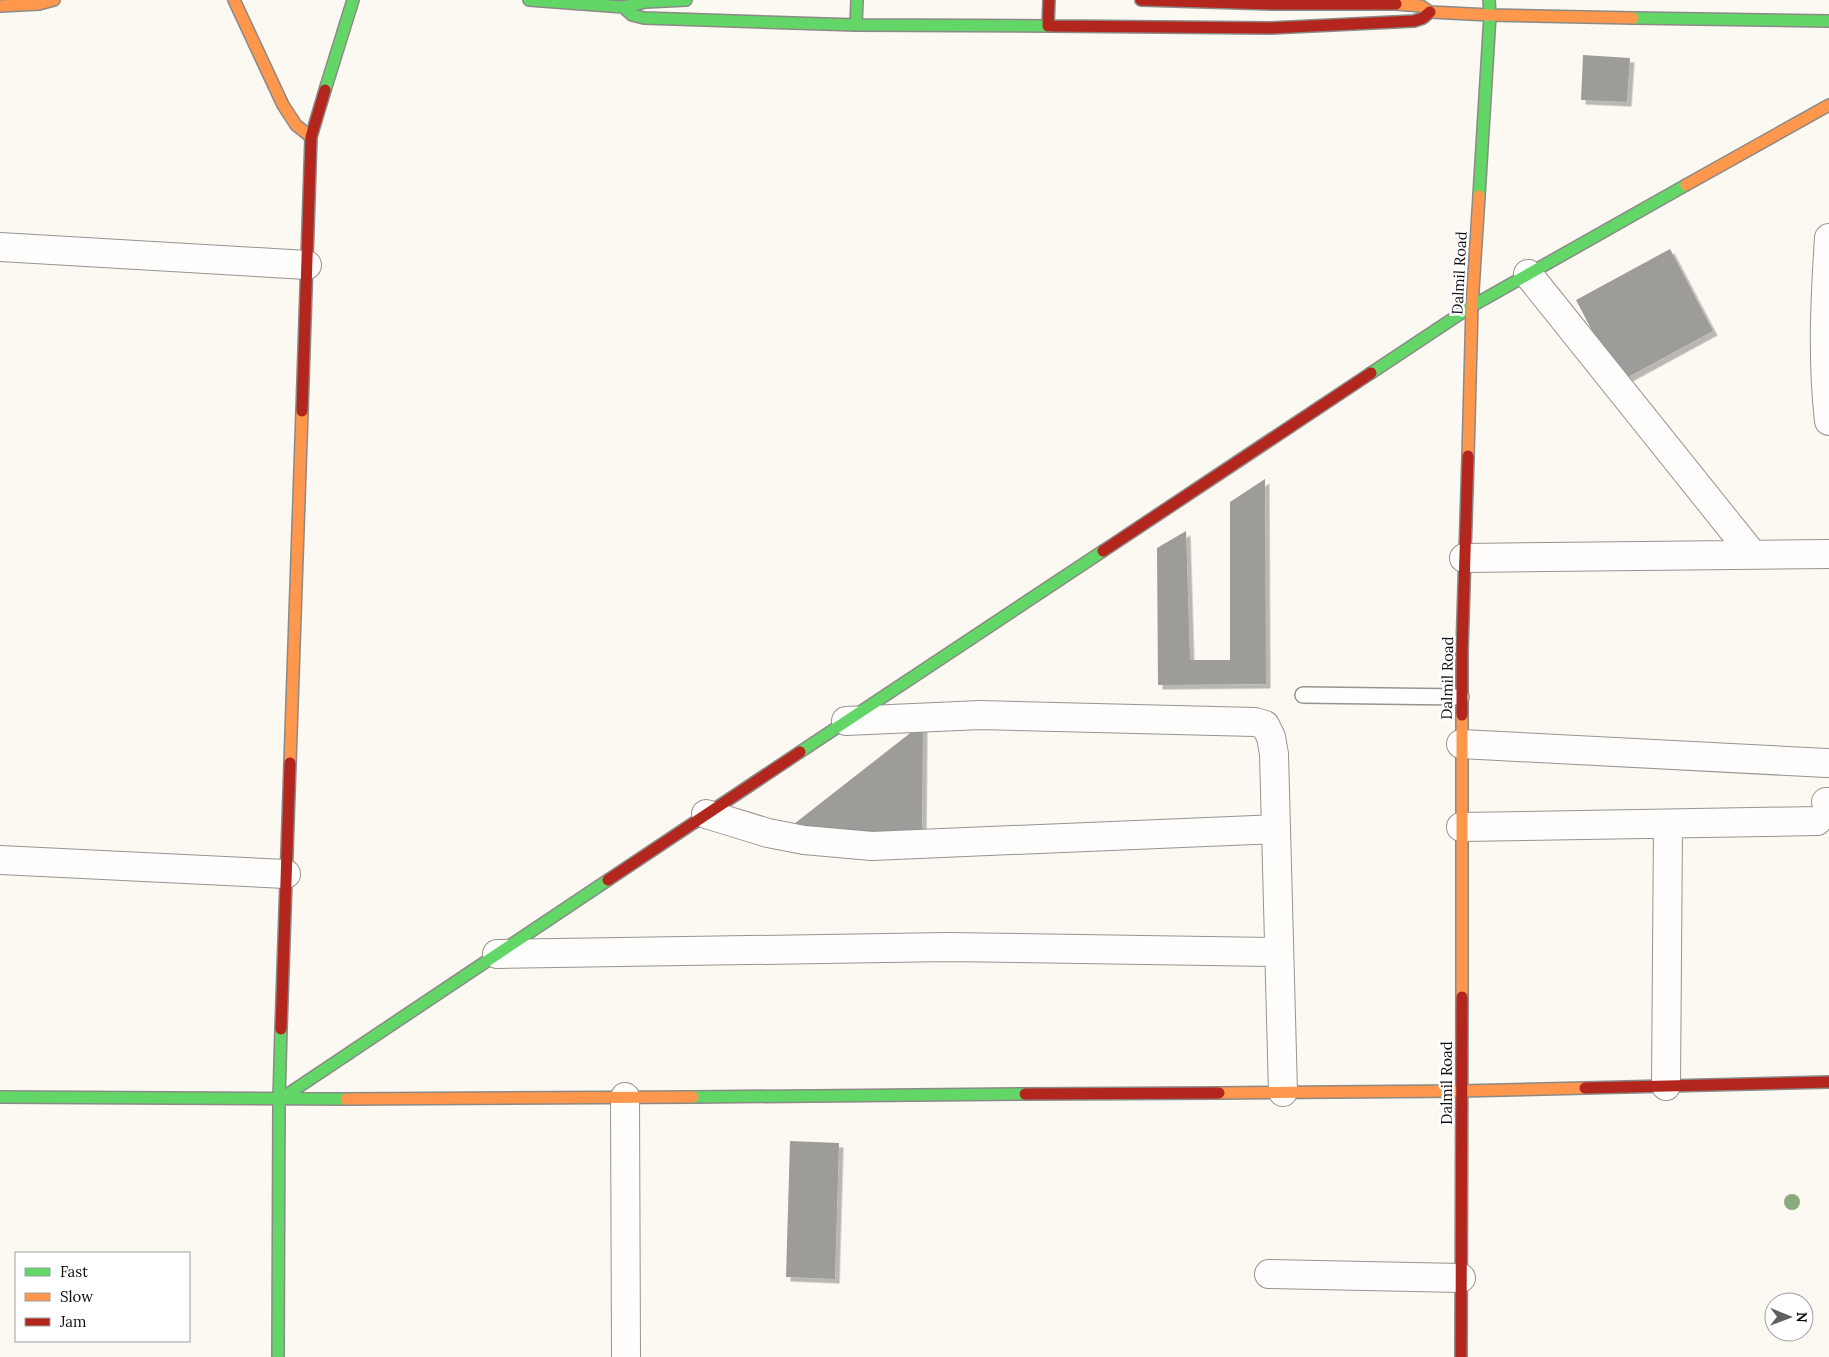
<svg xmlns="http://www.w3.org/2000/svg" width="1829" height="1357" font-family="Lora,serif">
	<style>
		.building { fill: #9e9c98; filter: url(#shadow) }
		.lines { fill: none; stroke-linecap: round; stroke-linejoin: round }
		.lane-casing { stroke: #959491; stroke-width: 18 }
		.street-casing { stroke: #959491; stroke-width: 30 }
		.fast-casing { stroke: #8c8a87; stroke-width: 14 }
		.slow-casing { stroke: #8c8a87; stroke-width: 14 }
		.jam-casing { stroke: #8c8a87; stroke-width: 14 }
		.lane { stroke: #fffefd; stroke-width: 15 }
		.street { stroke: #fffefd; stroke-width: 28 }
		.fast { stroke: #63d668; stroke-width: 11 }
		.slow { stroke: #ff974d; stroke-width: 11 }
		.jam { stroke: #b3261e; stroke-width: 11 }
		.tree { fill: #8aab7b }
		.labels { text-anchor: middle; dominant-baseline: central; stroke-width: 5; stroke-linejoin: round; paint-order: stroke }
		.street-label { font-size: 15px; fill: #0e0e0e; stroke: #fff }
	</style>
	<defs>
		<filter id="shadow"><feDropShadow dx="4.5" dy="4.5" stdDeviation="0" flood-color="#0004"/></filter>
	</defs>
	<rect width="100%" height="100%" fill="#fcf9f2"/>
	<path class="building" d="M1583,55L1630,58L1627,102L1581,100Z
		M1670,249L1713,331L1619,382L1576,300Z
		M1265,479L1266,684L1158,685L1157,548L1186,531L1190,660H1230V502Z
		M923,723L922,832L785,831Z
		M790,1141L839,1143L835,1279L786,1277Z"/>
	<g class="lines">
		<g class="lane-casing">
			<path id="lane" d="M1303,695L1461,697"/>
		</g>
		<g class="street-casing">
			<path id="street" d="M1829,238C1825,300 1822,359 1829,421
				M0,247L307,265
				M1528,274L1753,555
				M1464,558L1829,554
				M846,721L981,715L1255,722L1265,725L1271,737L1274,754L1283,1092
				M1461,744L1826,763
				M1826,802H1829
				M706,814L768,833L804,840L872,846L1276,829
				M1461,827L1817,821
				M0,860L286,874
				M497,954L948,947L1279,952
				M1666,1086L1668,824
				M625,1097L626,1357
				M1269,1274L1461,1278"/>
		</g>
		<g class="fast-casing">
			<path id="fast" d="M529,0L623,7L646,2L686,0
				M623,7L632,15L644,18L856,25L1051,26
				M1633,18L1829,21
				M856,25L857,0
				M325,90L353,0
				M1479,196L1490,15L1489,0
				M1371,373L1472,306L1686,185
				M800,752L1103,551
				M0,1097L346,1099
				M693,1097L1025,1094
				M279,1100L608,880
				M278,1357L279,1100L281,1029"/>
		</g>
		<g class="slow-casing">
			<path id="slow" d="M234,0L283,105L296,125L311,137
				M1396,4L1421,6L1430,12L1490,15L1633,18
				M0,6L39,4L54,0
				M1686,185L1829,105
				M1468,456L1472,306L1479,196
				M290,763L302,411
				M1462,997V715
				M1219,1093L1460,1091L1585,1088
				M346,1099L693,1097"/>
		</g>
		<g class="jam-casing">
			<path id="jam" d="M1141,0L1272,4H1396
				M1048,26L1049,0
				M1051,26L1271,28L1414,21L1423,18L1430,12
				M302,411L311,137L325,90
				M1103,551L1371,373
				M1462,715V651L1468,456
				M608,880L800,752
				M281,1029L290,763
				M1585,1088L1829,1082
				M1025,1094L1219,1093
				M1461,1357L1462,997"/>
		</g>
		<use href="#lane" class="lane"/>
		<use href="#street" class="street"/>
		<use href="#fast" class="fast"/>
		<use href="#slow" class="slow"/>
		<use href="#jam" class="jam"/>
	</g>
	<circle class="tree" cx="1792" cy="1202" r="8"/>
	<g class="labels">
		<g class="street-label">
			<text transform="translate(1459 273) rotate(-87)">Dalmil Road</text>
			<text transform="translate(1447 678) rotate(-89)">Dalmil Road</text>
			<text transform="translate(1446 1083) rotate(-90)">Dalmil Road</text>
		</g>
	</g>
	<rect x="15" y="1252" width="175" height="90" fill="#ffffff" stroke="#9f9f9f"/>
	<rect x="25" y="1268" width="25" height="8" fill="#63d668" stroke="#9f9f9f"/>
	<text x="60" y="1277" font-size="15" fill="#0e0e0e">Fast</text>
	<rect x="25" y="1293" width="25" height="8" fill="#ff974d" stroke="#9f9f9f"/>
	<text x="60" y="1302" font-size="15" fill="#0e0e0e">Slow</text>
	<rect x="25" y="1318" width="25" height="8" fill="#b3261e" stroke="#9f9f9f"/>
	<text x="60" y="1327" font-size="15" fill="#0e0e0e">Jam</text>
	<g transform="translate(1789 1317) rotate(91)"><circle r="24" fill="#ffffff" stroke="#9f9f9f"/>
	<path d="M0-4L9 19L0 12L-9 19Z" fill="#61605e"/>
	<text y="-8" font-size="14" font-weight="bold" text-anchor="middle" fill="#0e0e0e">N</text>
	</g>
</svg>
